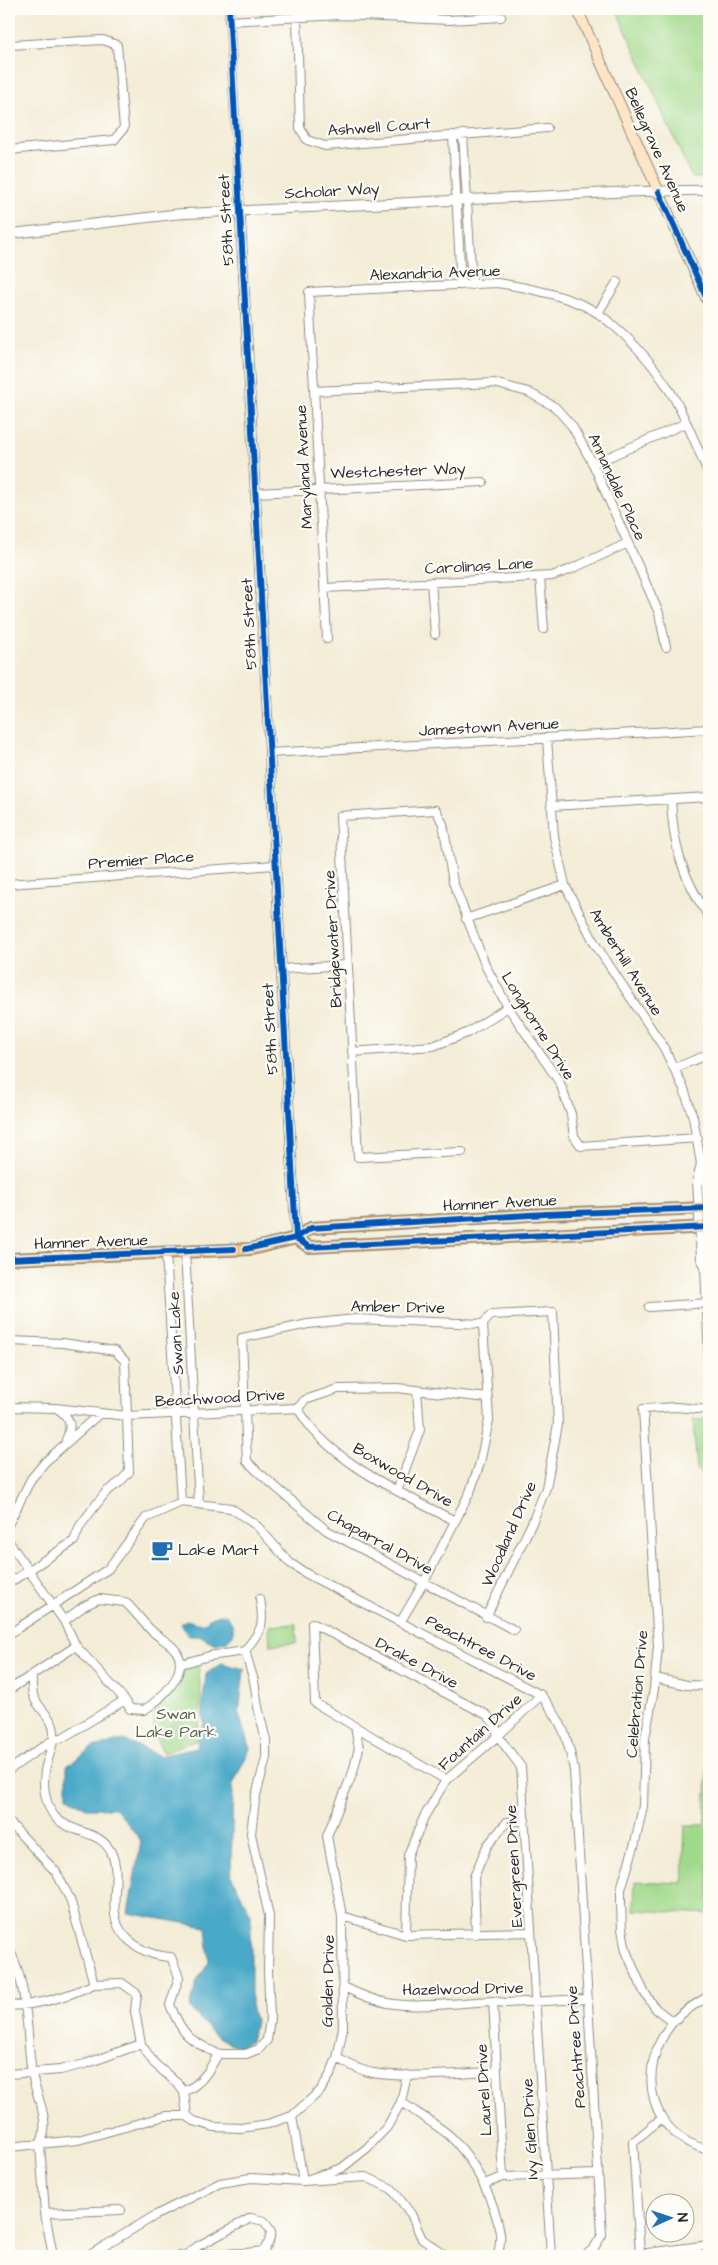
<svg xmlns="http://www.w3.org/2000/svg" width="718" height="2265" font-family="'Architects Daughter',sans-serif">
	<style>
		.green { fill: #a1d98b; stroke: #66825b }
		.water { fill: #49a9c8; stroke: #3a6a7a }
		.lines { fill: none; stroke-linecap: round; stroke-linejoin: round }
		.minor-casing { stroke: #8f8c80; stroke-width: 10 }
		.tertiary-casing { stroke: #8f8c80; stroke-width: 11 }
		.secondary-casing { stroke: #8f8c80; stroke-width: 12 }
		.primary-casing { stroke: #8f8c80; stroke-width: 14 }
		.minor { stroke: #fff; stroke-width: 8 }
		.tertiary { stroke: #fff; stroke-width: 9 }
		.secondary { stroke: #fee5c5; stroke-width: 10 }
		.primary { stroke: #fcbd6f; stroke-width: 11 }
		.cycleway-casing { stroke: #fdfcf7; stroke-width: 9 }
		.cycleway { stroke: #0057b8; stroke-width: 6 }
		.labels { text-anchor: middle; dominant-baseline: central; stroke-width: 4.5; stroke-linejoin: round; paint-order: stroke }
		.street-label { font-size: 16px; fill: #2b2b2b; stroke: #fdfcf7 }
		.poi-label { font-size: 16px; fill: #2b2b2b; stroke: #fdfcf7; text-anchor: start }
		.park-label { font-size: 16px; fill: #4e5f48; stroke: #fdfcf7 }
	</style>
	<rect width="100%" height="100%" fill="#fdfcf7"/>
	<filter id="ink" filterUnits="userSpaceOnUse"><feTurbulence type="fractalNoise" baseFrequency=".02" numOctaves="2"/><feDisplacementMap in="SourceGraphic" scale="10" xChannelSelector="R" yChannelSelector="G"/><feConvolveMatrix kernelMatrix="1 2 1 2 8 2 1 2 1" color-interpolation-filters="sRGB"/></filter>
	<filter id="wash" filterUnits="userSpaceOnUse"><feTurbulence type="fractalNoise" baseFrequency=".0096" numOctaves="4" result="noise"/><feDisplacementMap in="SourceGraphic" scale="20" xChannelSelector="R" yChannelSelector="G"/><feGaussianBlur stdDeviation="1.12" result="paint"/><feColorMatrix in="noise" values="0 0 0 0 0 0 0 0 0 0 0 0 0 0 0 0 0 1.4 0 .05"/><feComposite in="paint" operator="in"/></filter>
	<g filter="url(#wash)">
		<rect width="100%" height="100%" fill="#f3ecd6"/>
		<path class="green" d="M616,9H709V178H692Z
			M709,1419V1479L697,1470L693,1420Z
			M296,1624L297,1643L270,1645L269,1626Z
			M198,1663L201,1696L197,1740L164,1753L154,1735V1711L178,1690L183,1668Z
			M709,1761V1914L634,1910L635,1881L683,1883L685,1825H705L707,1766Z"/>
		<path class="water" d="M225,1614C232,1621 234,1626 233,1635L227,1641L215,1644L201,1636H189L181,1624L186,1620C195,1622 197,1625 207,1622L209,1618Z
			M222,1663L244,1669L239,1715L250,1749L233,1784L231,1875L251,1915V2005L255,2021L251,2042L237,2047L214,2035L190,2008L196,1983L209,1962L206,1927L128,1913L141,1841L116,1808H86L67,1796V1766L93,1747L124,1740L160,1756L196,1748L204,1724L202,1708L206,1674Z"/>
	</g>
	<g filter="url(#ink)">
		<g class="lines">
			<g class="minor-casing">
				<path id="minor" d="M229,9L240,211
					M297,17L300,128L307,140L325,146L547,128
					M229,21L341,15L449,20L501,17
					M9,45L103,40L117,45L124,128L114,140L9,150
					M463,134L472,285
					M453,135L461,285
					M598,313L617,282
					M314,391L494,383L528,392L555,407L572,426L593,464L659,613L666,647
					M593,464L686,423
					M255,493L483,482
					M540,577L544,629
					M431,582L435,634
					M325,588L552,576L569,570L628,543
					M327,639L309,292L497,283C527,287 574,297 599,314C628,335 655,365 673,396C687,421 698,449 709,475
					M547,738L554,837L565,885L595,944L664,1048L684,1089L693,1117L701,1164L706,1181L709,1258L705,1266
					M269,753L709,729
					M671,799C673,847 682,876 709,917
					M551,806L709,797
					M9,884L275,865
					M466,919L565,885
					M281,969L347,965
					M352,1052L433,1046L467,1033L508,1007
					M675,1068L709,1054
					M462,1152L358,1157L340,816L436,810L443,824L453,882L486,967L508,1007L560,1083L571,1114L574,1136L581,1146L698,1138
					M701,1164L697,1179L701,1259L705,1266L709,1360
					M185,1252L199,1504
					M166,1253L181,1502
					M649,1307L709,1303
					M9,1341L63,1343L115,1351L125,1361L129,1472L120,1482L106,1492L92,1510L80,1526L74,1541L9,1583
					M9,1407L55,1408L127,1416L298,1408L305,1400L338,1389L397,1388L488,1398
					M298,1408C325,1460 405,1495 455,1521
					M59,1410C71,1418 72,1427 66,1440
					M397,1491L420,1430L417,1390
					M9,1523L31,1479L45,1462L100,1413
					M9,1542L64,1621
					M99,1599L125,1602C135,1611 142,1622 152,1631C159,1638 170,1642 176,1651C191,1672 160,1700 144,1710L130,1709L125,1700L76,1646L64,1621L84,1606Z
					M486,1617L532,1523L546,1488L558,1424L553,1312L491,1315L483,1324L355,1319L308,1324L242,1338L247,1461L257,1471L326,1530L514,1630
					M401,1621L424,1582L470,1492L480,1463L489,1420L483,1324
					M9,1634L108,1569L146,1518L181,1502L231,1508L257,1526L290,1563L307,1574L541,1695C563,1723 567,1735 574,1770L602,2235L594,2248L585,2256
					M181,1664L209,1656L245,1651C261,1629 265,1628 260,1599
					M32,1675C32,1681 31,1691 34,1697C39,1710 54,1718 54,1733C54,1744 49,1755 46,1766C42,1783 44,1806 57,1819C73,1834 100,1830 111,1852C125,1881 100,1917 130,1941C143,1952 155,1956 171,1957L179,1977L170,2005C183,2036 188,2039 218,2054
					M655,1678L687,1685L709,1686
					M9,1690L76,1646
					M9,1770L54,1739L62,1738L125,1700
					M446,1780L315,1703L312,1623L487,1715L495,1724L498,1736L521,1767L551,2256
					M9,1822L56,1872L70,1899L94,1984L122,1983L137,1994L135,2011L141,2044L154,2063L178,2084L184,2092L187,2116
					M342,1916L406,1935L531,1932
					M476,1934L474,1877L487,1846L507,1822L525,1820
					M406,1935L408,1855L424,1817L446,1780L498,1736L541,1695
					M9,1949C29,1987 26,2032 32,2074C36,2098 52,2120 40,2145L45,2213
					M344,1987C358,1994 372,2000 388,2003C417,2009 462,2002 493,2001L505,2003L586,1999
					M709,1996C697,2003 681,2012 672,2023C635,2069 648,2136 709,2150
					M493,2001L503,2177
					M9,2006C39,2005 67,1997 94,1984
					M673,2022L656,2009L644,1992L626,1951L622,1929L621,1905V1889L635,1843L643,1806L645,1738L654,1689L658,1646L643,1409L676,1407L709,1410
					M218,2054H246L259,2049L267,2040L270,2018L268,1971L269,1916L251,1834L255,1799L266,1758V1741L258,1707L254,1681L245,1651
					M337,2058C348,2064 360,2071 373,2073C411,2079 457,2073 497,2072
					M9,2074L60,2070L85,2064L141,2044
					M184,2092C202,2083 209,2071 218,2054
					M401,2102C417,2113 434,2123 449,2135C473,2157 495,2201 500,2233C501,2240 499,2249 498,2256
					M292,2116L303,2181L342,2168L367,2148L387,2127L401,2102L407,2075
					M662,2118L633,2142L640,2254L709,2245
					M9,2147L78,2140L165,2116H187L194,2121L214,2127L241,2128L268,2124L292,2116L320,2091L330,2075L337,2058L343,2028L342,1916L327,1836L353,1772L359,1748L355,1727
					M484,2184L503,2177L598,2174
					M53,2256L45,2213L121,2210
					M88,2256L156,2215L220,2183L251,2178L303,2181L366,2177L392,2189L411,2214L422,2239L446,2256
					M180,2256L186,2255L198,2246L251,2218L264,2221L271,2231L269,2242L263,2251L246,2253L186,2255"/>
			</g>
			<g class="tertiary-casing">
				<path id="tertiary" d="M240,211L296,1238
					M9,234L177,214L623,192L709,190"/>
			</g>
			<g class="secondary-casing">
				<path id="secondary" d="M577,9L709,304"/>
			</g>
			<g class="primary-casing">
				<path id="primary" d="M296,1238L309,1247L709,1227
					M9,1259L251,1249L296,1238L311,1228L546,1214L709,1208"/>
			</g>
			<use href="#minor" class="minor"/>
			<use href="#tertiary" class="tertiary"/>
			<use href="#secondary" class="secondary"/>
			<use href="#primary" class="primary"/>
			<g class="cycleway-casing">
				<path id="cycleway" d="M229,9L296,1238
					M659,192L709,304
					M296,1238L309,1247L709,1227
					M246,1249L296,1238L311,1228L546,1214L709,1208
					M9,1259L234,1249"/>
			</g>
			<use href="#cycleway" class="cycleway"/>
		</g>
	</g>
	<defs>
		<g id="cafe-bare" transform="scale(1.725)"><path d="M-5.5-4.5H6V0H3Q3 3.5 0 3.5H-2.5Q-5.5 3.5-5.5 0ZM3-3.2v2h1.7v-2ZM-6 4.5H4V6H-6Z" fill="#1f6fb2" stroke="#fdfcf7" stroke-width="2.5" paint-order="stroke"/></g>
	</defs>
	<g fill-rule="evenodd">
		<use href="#cafe-bare" x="162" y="1550"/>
	</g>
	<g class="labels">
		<g class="street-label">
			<text transform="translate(379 127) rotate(-4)">Ashwell Court</text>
			<text transform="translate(657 150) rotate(66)">Bellegrave Avenue</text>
			<text transform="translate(332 191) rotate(-3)">Scholar Way</text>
			<text transform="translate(226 220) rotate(-93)">58th Street</text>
			<text transform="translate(435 273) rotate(-2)">Alexandria Avenue</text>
			<text transform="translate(304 467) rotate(-93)">Maryland Avenue</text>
			<text transform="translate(398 471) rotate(-2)">Westchester Way</text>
			<text transform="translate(617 487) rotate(65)">Annandale Place</text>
			<text transform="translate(479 566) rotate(-3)">Carolinas Lane</text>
			<text transform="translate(249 624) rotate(-93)">58th Street</text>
			<text transform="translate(489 727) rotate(-3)">Jamestown Avenue</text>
			<text transform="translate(141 860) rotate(-4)">Premier Place</text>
			<text transform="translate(333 939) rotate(-93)">Bridgewater Drive</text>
			<text transform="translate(626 962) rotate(58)">Amberhill Avenue</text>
			<text transform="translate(538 1026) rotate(58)">Longhorne Drive</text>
			<text transform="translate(270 1029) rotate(-93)">58th Street</text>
			<text transform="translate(500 1203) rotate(-3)">Hamner Avenue</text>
			<text transform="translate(91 1242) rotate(-2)">Hamner Avenue</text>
			<text transform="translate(398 1307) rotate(1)">Amber Drive</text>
			<text transform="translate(176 1333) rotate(-93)">Swan Lake</text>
			<text transform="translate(220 1398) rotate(-3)">Beachwood Drive</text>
			<text transform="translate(403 1475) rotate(30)">Boxwood Drive</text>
			<text transform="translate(509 1534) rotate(-66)">Woodland Drive</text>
			<text transform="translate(380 1542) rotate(29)">Chaparral Drive</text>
			<text transform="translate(481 1648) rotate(28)">Peachtree Drive</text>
			<text transform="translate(417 1663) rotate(28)">Drake Drive</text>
			<text transform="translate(637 1694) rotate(-85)">Celebration Drive</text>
			<text transform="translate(480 1732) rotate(-42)">Fountain Drive</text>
			<text transform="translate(514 1866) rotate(-93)">Evergreen Drive</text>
			<text transform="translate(328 1981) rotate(-89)">Golden Drive</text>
			<text transform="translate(463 1989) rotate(-1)">Hazelwood Drive</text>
			<text transform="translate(576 2047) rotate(-94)">Peachtree Drive</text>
			<text transform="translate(484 2090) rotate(-93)">Laurel Drive</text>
			<text transform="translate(530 2129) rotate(-93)">Ivy Glen Drive</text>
		</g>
		<g class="poi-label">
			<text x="178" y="1550">Lake Mart</text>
		</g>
		<g class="park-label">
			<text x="176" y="1714">Swan<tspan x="176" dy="18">Lake Park</tspan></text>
		</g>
	</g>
	<rect width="718" height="2265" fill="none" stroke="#fdfcf7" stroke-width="30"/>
	<g transform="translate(670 2218) rotate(87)"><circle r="24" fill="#fdfcf7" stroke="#a9a8a5"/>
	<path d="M0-4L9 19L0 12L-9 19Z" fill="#1f6fb2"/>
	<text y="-8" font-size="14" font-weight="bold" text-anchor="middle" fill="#2b2b2b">N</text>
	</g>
</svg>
